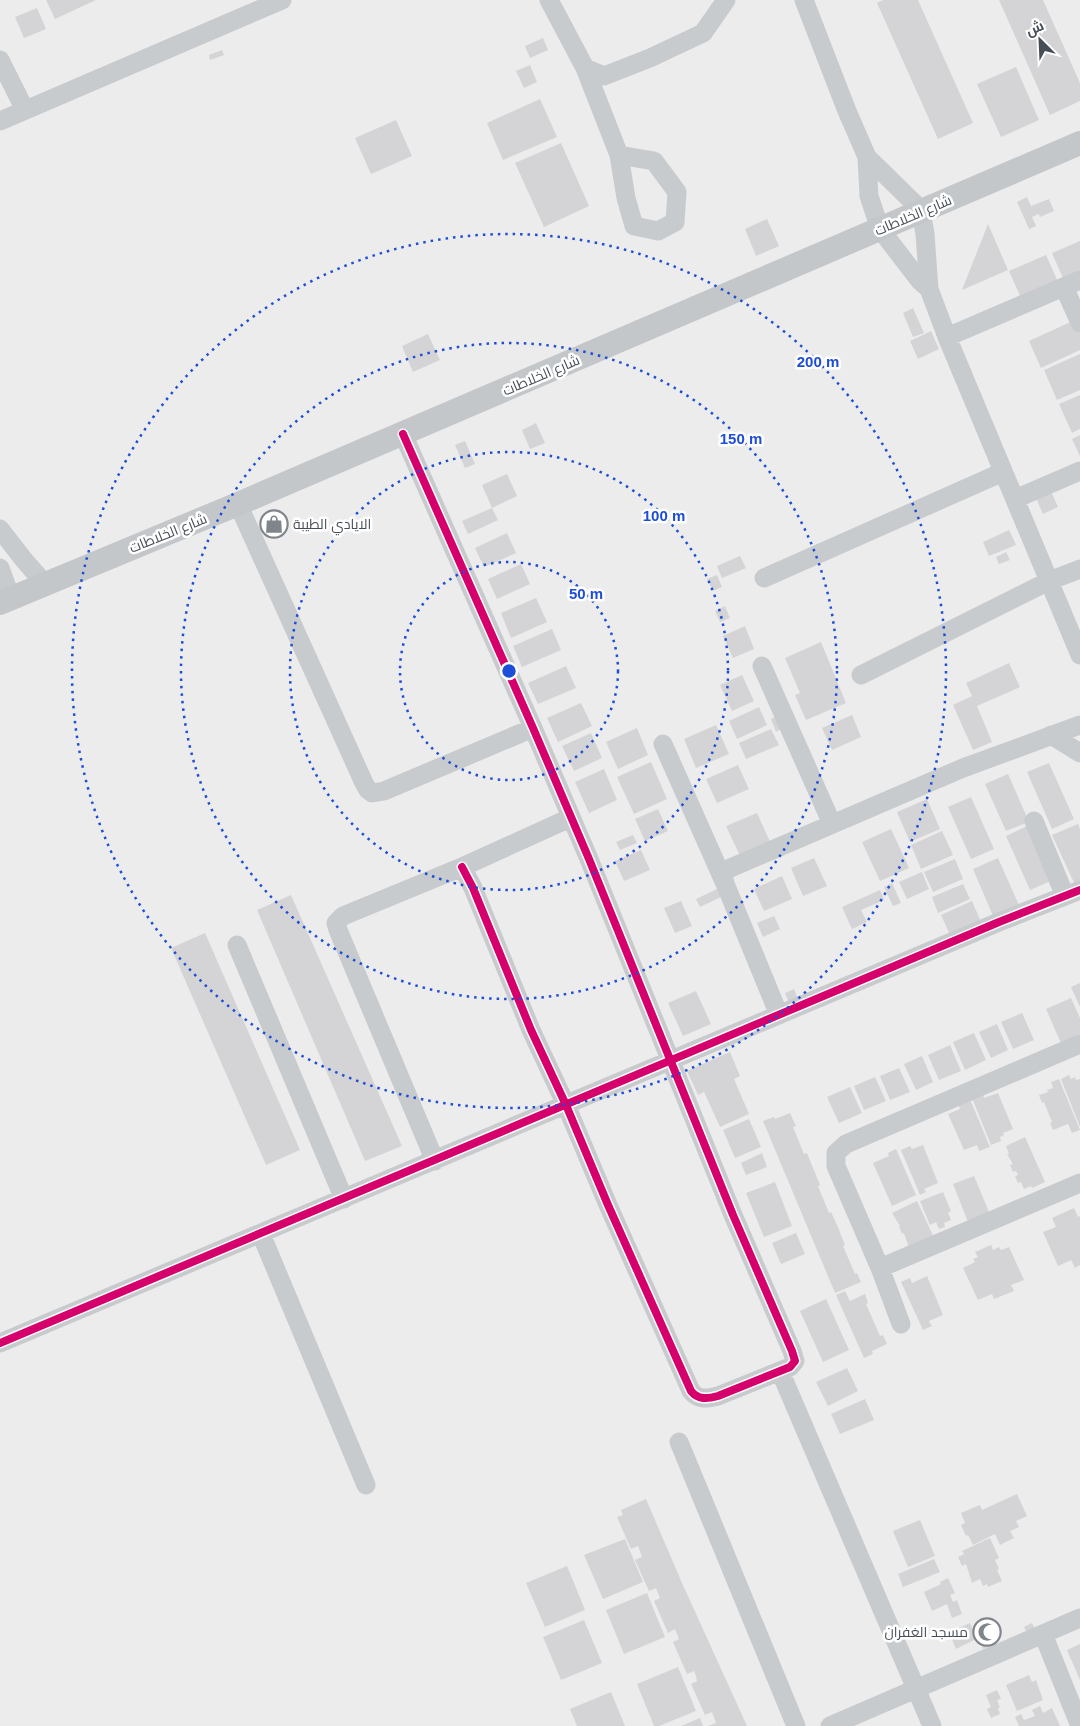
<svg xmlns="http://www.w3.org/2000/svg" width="1080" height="1726" font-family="Helvetica,Cairo,sans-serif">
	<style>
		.building { fill: #d4d4d6 }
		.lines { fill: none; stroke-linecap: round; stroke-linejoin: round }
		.minor { stroke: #c8cbcd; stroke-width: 19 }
		.major { stroke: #c4c7ca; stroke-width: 24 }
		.cycleway-casing { stroke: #fff; stroke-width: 11 }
		.cycleway { stroke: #d6006c; stroke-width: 8 }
		.ring { fill: none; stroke: #1d4ed8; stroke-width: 2.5; stroke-dasharray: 2.5 5 }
		.labels { text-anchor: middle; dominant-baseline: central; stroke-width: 5; stroke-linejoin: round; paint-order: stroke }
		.street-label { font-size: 14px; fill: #454d57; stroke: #fff }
		.poi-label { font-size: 14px; fill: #454d57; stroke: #fff; text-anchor: start }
		.centre { fill: #1d4ed8; stroke: #fff; stroke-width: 2.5 }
		.ring-label { font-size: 15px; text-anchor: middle; font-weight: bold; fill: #1d4ed8; stroke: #fff; stroke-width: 5; stroke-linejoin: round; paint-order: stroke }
	</style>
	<rect width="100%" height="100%" fill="#edecec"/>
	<path class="building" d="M46,0H96L55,19Z
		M883,0H918L973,123L938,139L877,3Z
		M999,0H1043L1080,83V101L1050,115Z
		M37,8L46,29L24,38L15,17Z
		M543,38L548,50L530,58L525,46Z
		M222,50L224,55L210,60L209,55Z
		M530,65L537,82L524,88L516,71Z
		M1016,67L1039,120L1001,137L977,84Z
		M540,99L557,137L503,160L487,123Z
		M396,120L412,156L371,174L355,138Z
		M561,143L589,206L544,227L515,163Z
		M1027,197L1031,206L1049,199L1054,211L1040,217L1039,214L1032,217L1036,226L1029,229L1017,202Z
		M767,219L779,246L756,256L745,229Z
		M988,224L1008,270L962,290Z
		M1080,241V277L1065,283L1052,253Z
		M1046,255L1058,282L1021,298L1009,271Z
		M913,308L924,333L913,337L903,313Z
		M1075,320L1080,331V350L1041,368L1029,341Z
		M931,331L939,349L918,359L910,341Z
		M428,334L440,360L413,372L402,346Z
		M1080,354V390L1057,400L1044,370Z
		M1080,395V429L1072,433L1059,404Z
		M536,423L545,443L530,449L522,430Z
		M1080,435V456L1072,439Z
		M465,441L475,464L465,468L455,445Z
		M507,474L517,496L492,508L482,485Z
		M1051,491L1058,507L1043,514L1036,498Z
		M492,508L498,520L468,534L462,521Z
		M1009,530L1016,545L989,556L983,542Z
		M507,533L516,553L484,567L475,548Z
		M1006,552L1010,560L999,564L996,557Z
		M740,556L746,568L722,578L717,566Z
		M521,564L530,584L497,599L488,579Z
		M717,575L722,587L713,591L707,579Z
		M536,598L547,622L511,638L501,613Z
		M725,606L730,618L720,622L715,611Z
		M745,626L754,649L733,658L723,636Z
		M552,629L561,650L522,667L513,646Z
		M821,642L846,703L806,720L795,695L800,693L785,658Z
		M1009,663L1020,687L977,706L992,742L973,750L953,705L972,696L966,683Z
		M566,666L576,688L538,704L528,683Z
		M742,675L754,701L732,711L720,685Z
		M581,703L592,726L558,742L547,718Z
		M759,707L767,725L737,739L729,721Z
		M852,715L861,737L832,750L822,728Z
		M776,717L781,729L776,732L771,719Z
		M716,725L729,754L696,768L684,739Z
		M637,728L648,755L618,769L606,742Z
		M771,729L779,745L746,759L739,743Z
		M591,733L602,758L574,771L562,746Z
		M651,762L667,799L634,814L617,777Z
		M1049,763L1074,819L1052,829L1027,772Z
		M738,765L749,789L717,803L706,779Z
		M604,769L617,800L589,813L575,782Z
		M1008,774L1029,822L1006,831L985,784Z
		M971,797L994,849L971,859L948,807Z
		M927,799L940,829L910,842L897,812Z
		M658,809L668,831L645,841L635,819Z
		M757,813L771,844L741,858L726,826Z
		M1078,824L1080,829V885L1076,887L1052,835Z
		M1029,825L1053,880L1030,890L1006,836Z
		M891,829L909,868L880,881L862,842Z
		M942,831L953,855L921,869L911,845Z
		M633,835L637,843L620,850L616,842Z
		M641,850L650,870L624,881L615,861Z
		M814,858L827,886L803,896L791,868Z
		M998,858L1022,912L996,923L973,869Z
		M955,859L963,879L933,892L924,872Z
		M922,872L929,889L907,899L899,882Z
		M782,876L792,899L764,911L754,889Z
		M892,883L901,903L893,906L884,887Z
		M963,884L970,899L938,913L932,897Z
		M717,889L721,897L700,907L696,899Z
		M880,890L884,900L861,910L867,922L852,929L842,907Z
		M291,895L402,1146L365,1161L257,910Z
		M681,901L692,926L675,933L664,908Z
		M972,901L981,922L950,935L941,915Z
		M774,916L780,929L763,937L757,923Z
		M205,933L300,1150L266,1165L171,948Z
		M1080,983V1007L1071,987Z
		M794,989L798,999L789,1003L785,993Z
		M696,991L711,1024L683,1036L668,1003Z
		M1071,998L1080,1018V1044L1064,1050L1046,1009Z
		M1022,1013L1034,1040L1013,1049L1001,1022Z
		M997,1024L1008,1050L991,1058L979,1032Z
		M974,1033L986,1060L965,1070L953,1042Z
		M950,1045L961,1071L939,1080L928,1055Z
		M730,1052L740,1076L734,1079L749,1114L720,1127L704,1092L698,1095L687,1071Z
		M922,1056L933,1082L916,1090L904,1064Z
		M899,1068L910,1092L890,1100L880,1076Z
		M1069,1075L1071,1079L1075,1077L1076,1080L1080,1079V1127L1061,1079Z
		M875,1077L886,1101L864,1110L854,1086Z
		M1059,1079L1080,1130L1072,1133L1068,1124L1053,1130L1050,1123L1052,1122L1044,1102L1042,1103L1039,1095L1048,1092L1047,1090L1053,1088L1051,1082Z
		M850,1087L862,1113L839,1123L827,1097Z
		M998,1093L1013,1129L1003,1133L1004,1135L1000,1137L1001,1141L991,1145L972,1098L983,1094L984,1098Z
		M969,1097L990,1147L979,1151L977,1145L964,1150L948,1114L960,1109L957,1101Z
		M790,1113L796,1126L793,1127L804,1154L807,1153L820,1185L818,1186L829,1213L831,1212L837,1225L845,1245L843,1246L855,1274L857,1273L861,1282L835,1293L763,1121L774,1117L775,1119Z
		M749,1119L761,1147L735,1158L723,1130Z
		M1025,1137L1045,1182L1032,1188L1031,1186L1024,1189L1021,1182L1018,1183L1015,1176L1018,1175L1016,1171L1013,1172L1010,1165L1013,1164L1007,1154H1009L1006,1146Z
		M923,1145L938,1183L924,1189L926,1192L920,1195L901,1150L910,1146L912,1149Z
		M896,1149L916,1195L892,1206L873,1163L889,1156L888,1153Z
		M762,1153L767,1167L746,1175L741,1163Z
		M974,1176L992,1219L970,1227L953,1184Z
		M775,1182L792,1226L764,1237L746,1193Z
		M943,1192L951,1211L948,1213L951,1220L944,1223L945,1227L939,1229L936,1222L930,1225L920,1201Z
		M917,1201L936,1242L911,1254L904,1233L902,1234L899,1226H900L892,1213Z
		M1074,1208L1078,1217L1080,1216V1265L1075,1268L1071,1260L1058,1266L1043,1232L1056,1227L1052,1218Z
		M796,1233L805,1254L781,1264L772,1243Z
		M991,1245L993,1250L999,1247L1001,1250L1009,1247L1024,1280L1011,1285L1014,1291L994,1299L992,1294L978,1300L963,1268L975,1262L973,1259L978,1257L975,1252Z
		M927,1276L943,1315L929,1321L932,1326L923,1330L901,1282L910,1278L912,1283Z
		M845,1291L850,1301L865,1294L868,1303L866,1304L880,1336L883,1335L887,1344L872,1351L873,1354L864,1358L836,1295Z
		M826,1299L849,1350L823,1362L800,1311Z
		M847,1368L858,1391L828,1406L816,1382Z
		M865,1399L874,1420L840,1434L831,1414Z
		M1017,1494L1027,1516L1016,1521L1019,1527L1010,1531L1014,1538L1000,1545L995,1534L973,1545L968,1535L966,1536L961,1525L965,1523L961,1513L980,1505L982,1510Z
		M646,1499L682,1583L747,1726H708L716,1723L712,1712L705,1715L691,1684L697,1681L696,1676L694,1671L687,1674L673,1642L679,1639L675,1629L668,1633L654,1601L660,1598L656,1588L649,1591L635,1560L642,1557L638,1546L631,1549L617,1517L623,1515L621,1510Z
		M920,1520L935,1556L908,1567L893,1531Z
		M990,1538L999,1558L995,1560L999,1569L997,1570L1002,1581L988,1587L987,1584L983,1586L980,1579L972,1583L966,1564L962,1566L958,1557L964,1554L962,1551Z
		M625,1539L643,1582L603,1599L584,1555Z
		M934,1559L940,1572L903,1587L898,1574Z
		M567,1566L585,1610L545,1627L526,1583Z
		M948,1578L955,1593L950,1595L953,1602L957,1600L962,1614L952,1618L947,1604L932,1611L924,1592L941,1584L940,1582Z
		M647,1593L665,1637L624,1654L606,1610Z
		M990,1619L1000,1640L991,1644L982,1623Z
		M584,1620L602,1663L561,1680L543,1637Z
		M970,1623L976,1636L985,1632L991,1646L983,1649L978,1638L956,1649L949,1632Z
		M1032,1623L1035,1629L1027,1633L1024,1627Z
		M1080,1644V1680L1067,1650Z
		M678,1667L696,1711L659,1726H654L637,1684Z
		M1029,1675L1032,1682L1036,1680L1043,1700L1017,1711L1006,1685Z
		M997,1690L1001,1699L997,1700L1000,1708H998L1000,1714L991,1718L987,1709L991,1707L986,1695Z
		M611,1692L625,1726H577L570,1709Z
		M1040,1706L1043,1713L1052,1708L1060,1726H1019L1015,1717L1021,1714L1024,1720L1035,1716L1032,1710Z
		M700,1718L703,1726H681Z"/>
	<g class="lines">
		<path class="minor" d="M549,0L585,68L604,76L650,58L703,33L726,0
			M804,0L847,111L867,157L869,196L880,229L920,281L929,289
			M0,60L25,110
			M585,68L619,155L626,198L634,226L658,231L675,222L677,192L654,161L619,155
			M0,121L282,0
			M867,157L914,203L921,211L925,234L929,289L947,337L1080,655
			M1064,287L1080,323
			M947,337L1080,280
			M403,434L533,728L589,859L733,1215L792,1351L795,1361L790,1367L718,1396C707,1399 698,1400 691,1391L608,1205L566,1105L531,1030L473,888L462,867
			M1015,499L1080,471
			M238,504L364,783L368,790L372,793L384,791L533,728
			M0,529L24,560L45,584
			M0,568L11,598
			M764,578L1003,472
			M762,666L832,824
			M861,675L1049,581L1080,569
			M1051,735L1080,753
			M663,744L726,886
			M1034,821L1065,896
			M237,945L344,1199
			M779,1015L726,886C723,879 723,875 728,869L963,768L1080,725
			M435,1161L338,930L336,923L343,916L462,867L570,818
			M261,1234L366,1485
			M880,1268L1080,1183
			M901,1324L880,1268L836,1166V1153L846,1144L1080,1044
			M0,1343L999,922L1080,890
			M780,1371L932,1726
			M679,1442L796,1726
			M1043,1634L1080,1726
			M830,1726L1080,1618"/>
		<path class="major" d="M0,603L238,504L1080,143"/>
		<g class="cycleway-casing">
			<path id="cycleway" d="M403,434L533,728L589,859L733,1215L792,1351L795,1361L790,1367L718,1396C707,1399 698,1400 691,1391L608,1205L566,1105L531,1030L473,888L462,867
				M0,1343L999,922L1080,890"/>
		</g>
		<use href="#cycleway" class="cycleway"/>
	</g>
	<g class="ring">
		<circle cx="509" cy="671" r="109"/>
		<circle cx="509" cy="671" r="219"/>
		<circle cx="509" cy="671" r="328"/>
		<circle cx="509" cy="671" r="437"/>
	</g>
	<defs>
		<g id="shop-ring" transform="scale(1.4375)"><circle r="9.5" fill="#fff" stroke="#80858b" stroke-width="1.5"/><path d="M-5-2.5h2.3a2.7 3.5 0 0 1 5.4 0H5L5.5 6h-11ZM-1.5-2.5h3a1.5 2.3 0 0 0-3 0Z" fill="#80858b"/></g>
		<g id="mosque-ring" transform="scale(1.4375)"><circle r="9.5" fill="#fff" stroke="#80858b" stroke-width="1.5"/><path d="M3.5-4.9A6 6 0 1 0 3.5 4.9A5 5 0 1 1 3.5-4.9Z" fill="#80858b"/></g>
	</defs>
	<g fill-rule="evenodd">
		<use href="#shop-ring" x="274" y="524"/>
		<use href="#mosque-ring" x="987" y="1632"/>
	</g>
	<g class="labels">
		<g class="street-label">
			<text transform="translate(913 215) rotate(-23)">شارع الخلاطات</text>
			<text transform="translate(541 375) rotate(-23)">شارع الخلاطات</text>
			<text transform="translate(168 533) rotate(-22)">شارع الخلاطات</text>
		</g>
		<g class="poi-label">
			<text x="293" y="524">الايادي الطيبة</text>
			<text x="968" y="1632" text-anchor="end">مسجد الغفران</text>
		</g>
	</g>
	<circle cx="509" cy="671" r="8" class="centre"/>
	<g class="ring-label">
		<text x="818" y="367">200 m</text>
		<text x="741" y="444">150 m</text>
		<text x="664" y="521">100 m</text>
		<text x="586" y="599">50 m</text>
	</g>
	<g transform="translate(1040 40) rotate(336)" stroke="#ffffff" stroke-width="4" paint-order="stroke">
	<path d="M0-4L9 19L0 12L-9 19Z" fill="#454d57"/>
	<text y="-8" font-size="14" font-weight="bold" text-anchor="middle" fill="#454d57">ش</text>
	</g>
</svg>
